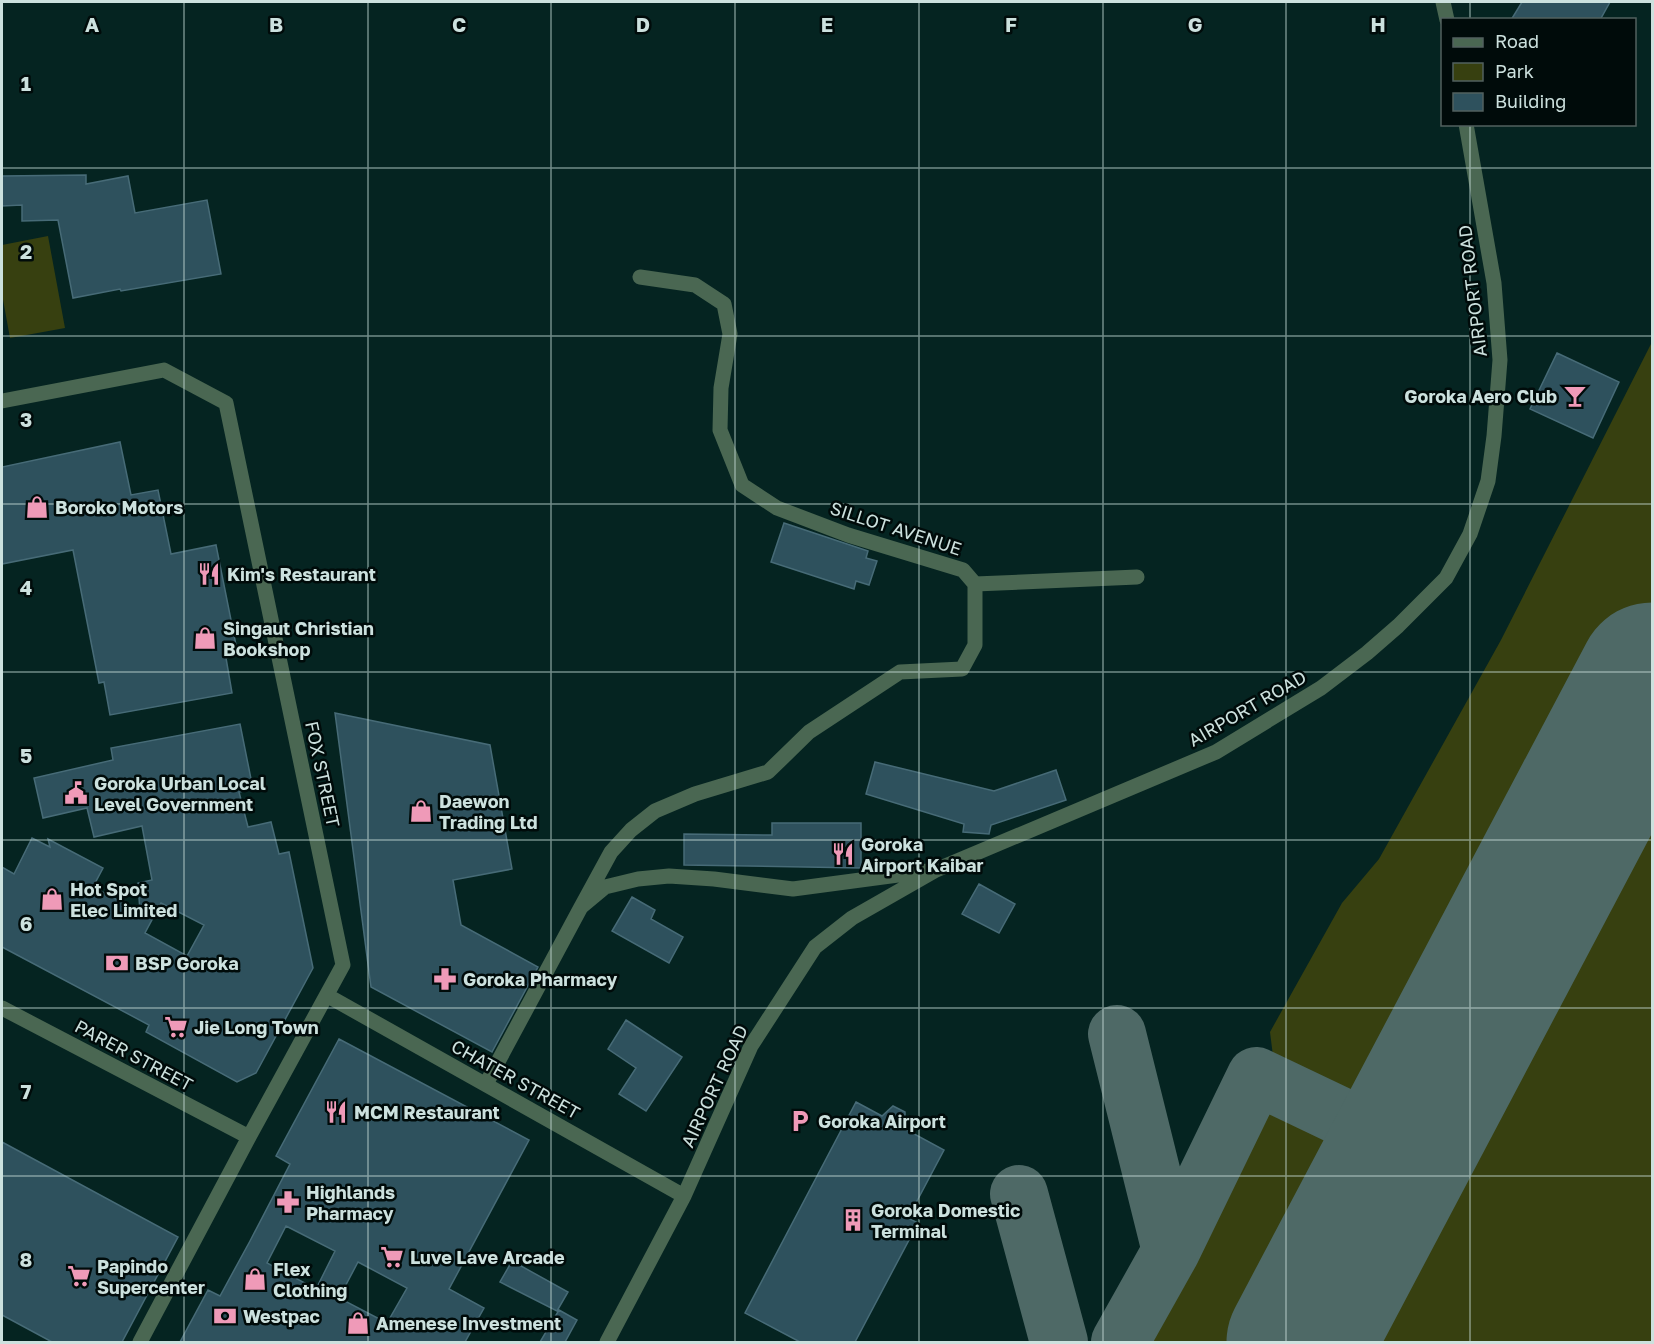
<svg xmlns="http://www.w3.org/2000/svg" width="1654" height="1344" font-family="'Golos Text',sans-serif">
	<style>
		.green { fill: #374010 }
		.lines { fill: none; stroke-linecap: round; stroke-linejoin: round }
		.taxiway { stroke: #4e6966; stroke-width: 58 }
		.runway { stroke: #4e6966; stroke-width: 147 }
		.building { fill: #2e515d; stroke: #476b77; stroke-width: 1.5; fill-rule: evenodd }
		.minor { stroke: #4a6752; stroke-width: 15 }
		.grid { fill: none; stroke: #cce1de; stroke-width: 1.5; stroke-opacity: 0.55 }
		.labels { text-anchor: middle; dominant-baseline: central; stroke-width: 5; stroke-linejoin: round; paint-order: stroke }
		.street-label { font-size: 18px; fill: #cce1de; stroke: #000b0a }
		.poi-label { font-size: 18px; font-weight: bold; fill: #cce1de; stroke: #000b0a; text-anchor: start }
		.grid-label { font-size: 20px; text-anchor: middle; font-weight: bold; fill: #cce1de; stroke: #000b0a; stroke-width: 5; stroke-linejoin: round; paint-order: stroke }
	</style>
	<rect width="100%" height="100%" fill="#052421"/>
	<path class="green" d="M48,236L65,328L10,338L2,294V245Z
		M1652,342V620L1413,1080L1396,1097L1369,1106L1295,1073L1273,1056L1270,1032L1342,903L1379,859L1501,640Z
		M1652,737V1342H1328Z
		M1267,1097L1274,1098L1347,1134L1369,1153L1366,1170L1275,1342H1139L1263,1098Z"/>
	<g class="lines">
		<path class="taxiway" d="M1117,1034L1171,1251L1120,1342
			M1019,1194L1059,1342
			M1171,1251L1256,1076L1405,1147"/>
		<path class="runway" d="M1300,1342L1652,676"/>
	</g>
	<path class="building" d="M1522,2H1610L1600,20H1511Z
		M86,175V184L128,176L135,213L207,200L221,274L121,291L120,289L73,298L58,220L22,221V205L2,206V176Z
		M1557,353L1619,382L1593,438L1530,409Z
		M120,442L131,495L158,490L171,554L216,545L238,655L226,658L232,693L110,715L104,682L99,683L73,550L2,564V467Z
		M784,523L868,551L866,558L877,561L869,585L856,581L854,589L771,562Z
		M335,713L490,745L512,869L453,880L461,925L538,967L492,1052L371,987Z
		M240,724L253,789L239,792L248,827L271,822L279,854L289,852L313,968L256,1073L237,1082L146,1032L149,1025L2,947V867L14,874L32,838L50,847L48,839L103,868L93,887L140,912L138,883L152,880L142,826L94,837L87,808L43,818L34,778L113,760L111,748ZM161,903L204,925L187,956L145,933Z
		M875,762L994,791L1056,770L1066,800L991,825L989,834L963,832L964,824L866,794Z
		M772,823H861V868L684,865V834L772,835Z
		M979,884L1015,904L999,933L962,914Z
		M632,897L655,910L651,919L683,937L669,963L612,931Z
		M626,1020L682,1057L646,1111L619,1094L636,1068L608,1049Z
		M339,1039L529,1140L449,1289L484,1308L465,1342H180L208,1290L220,1296L250,1241L290,1164L276,1156ZM286,1226L335,1251L316,1289L267,1263ZM358,1262L407,1288L387,1323L339,1298Z
		M856,1102L882,1116L893,1106L905,1112V1129L944,1150L908,1218L918,1223L855,1342H800L745,1313Z
		M2,1142L178,1237L122,1342H52L2,1315Z
		M512,1261L568,1292L557,1311L500,1282Z
		M559,1310L577,1320L565,1342H540Z"/>
	<g class="lines">
		<path class="minor" d="M1443,2L1447,20
			M2,401L164,370L226,403L343,965L249,1137L140,1342
			M975,584L1137,577
			M581,907L611,852L631,830L655,811L695,794L768,772L809,732L900,672L962,669L975,645V584L963,570L848,535L777,508L742,485L720,430L721,388L730,334L724,304L695,285L640,277
			M328,996L684,1196
			M2,1008L249,1137
			M486,1084L581,907L605,887L638,879L669,876L714,879L793,889L928,871
			M607,1342L684,1196L751,1046L815,947L852,918L936,870L1216,752L1321,688L1367,653L1398,626L1446,578L1470,534L1488,481L1494,436L1500,360L1494,283L1466,124"/>
	</g>
	<path class="grid" d="M184,2V1342M368,2V1342M551,2V1342M735,2V1342M919,2V1342M1103,2V1342M1286,2V1342M1470,2V20M1470,124V1342M2,168H1652M2,336H1652M2,504H1652M2,672H1652M2,840H1652M2,1008H1652M2,1176H1652"/>
	<defs>
		<g id="bar-bare" transform="scale(1.8)"><path d="M-6-5H6L.8 .8V4.5H3.5V6h-7V4.5H-.8V.8Z" fill="#ef9ab8" stroke="#000b0a" stroke-width="2.5" paint-order="stroke"/></g>
		<g id="shop-bare" transform="scale(1.8)"><path d="M-5-2.5h2.3a2.7 3.5 0 0 1 5.4 0H5L5.5 6h-11ZM-1.5-2.5h3a1.5 2.3 0 0 0-3 0Z" fill="#ef9ab8" stroke="#000b0a" stroke-width="2.5" paint-order="stroke"/></g>
		<g id="restaurant-bare" transform="scale(1.8)"><path d="M-5-6h1v4h1v-4h1v4h1v-4h1v5L-1.5 .5V6h-2V.5L-5-1ZM5-6V6H3V1.5H1.5Q1.5-4 5-6Z" fill="#ef9ab8" stroke="#000b0a" stroke-width="2.5" paint-order="stroke"/></g>
		<g id="civic-bare" transform="scale(1.8)"><path d="M-.6-6.5H3V-4.5H.6V-3L4-1V1h2V6H-6V1h2V-1L-.6-3ZM-1.2 2.5V6h2.4V2.5Z" fill="#ef9ab8" stroke="#000b0a" stroke-width="2.5" paint-order="stroke"/></g>
		<g id="bank-bare" transform="scale(1.8)"><path d="M-6-4H6V4H-6ZM0-2.3a2.3 2.3 0 1 0 0 4.6a2.3 2.3 0 1 0 0-4.6Z" fill="#ef9ab8" stroke="#000b0a" stroke-width="2.5" paint-order="stroke"/></g>
		<g id="pharmacy-bare" transform="scale(1.8)"><path d="M-2-6h4v4h4v4h-4v4h-4v-4h-4v-4h4Z" fill="#ef9ab8" stroke="#000b0a" stroke-width="2.5" paint-order="stroke"/></g>
		<g id="supermarket-bare" transform="scale(1.8)"><path d="M-6-5.5h2.5l.6 2H6L4.5 2H-2.5L-4.4-4H-6ZM-1.5 3.2a1.3 1.3 0 1 0 .1 0ZM3 3.2a1.3 1.3 0 1 0 .1 0Z" fill="#ef9ab8" stroke="#000b0a" stroke-width="2.5" paint-order="stroke"/></g>
		<g id="parking-bare" transform="scale(1.8)"><path d="M-3.5-5.5H1a3.5 3.5 0 0 1 0 7H-1V5.5H-3.5ZM-1-3.4V-.6H.8a1.4 1.4 0 0 0 0-2.8Z" fill="#ef9ab8" stroke="#000b0a" stroke-width="2.5" paint-order="stroke"/></g>
		<g id="building-bare" transform="scale(1.8)"><path d="M-4-6H4V6H1V3H-1V6H-4ZM-2.5-4.3h1.7v1.8h-1.7ZM.8-4.3h1.7v1.8H.8ZM-2.5-1h1.7V.8h-1.7ZM.8-1h1.7V.8H.8Z" fill="#ef9ab8" stroke="#000b0a" stroke-width="2.5" paint-order="stroke"/></g>
	</defs>
	<g fill-rule="evenodd">
		<use href="#bar-bare" x="1575" y="396"/>
		<use href="#shop-bare" x="37" y="507"/>
		<use href="#restaurant-bare" x="209" y="574"/>
		<use href="#shop-bare" x="205" y="638"/>
		<use href="#civic-bare" x="76" y="793"/>
		<use href="#shop-bare" x="421" y="811"/>
		<use href="#restaurant-bare" x="843" y="854"/>
		<use href="#shop-bare" x="52" y="899"/>
		<use href="#bank-bare" x="117" y="963"/>
		<use href="#pharmacy-bare" x="445" y="979"/>
		<use href="#supermarket-bare" x="176" y="1027"/>
		<use href="#restaurant-bare" x="336" y="1112"/>
		<use href="#parking-bare" x="800" y="1121"/>
		<use href="#pharmacy-bare" x="288" y="1202"/>
		<use href="#building-bare" x="853" y="1220"/>
		<use href="#supermarket-bare" x="392" y="1257"/>
		<use href="#supermarket-bare" x="79" y="1276"/>
		<use href="#shop-bare" x="255" y="1279"/>
		<use href="#bank-bare" x="225" y="1316"/>
		<use href="#shop-bare" x="358" y="1323"/>
	</g>
	<g class="labels">
		<g class="street-label">
			<text transform="translate(1472 291) rotate(-97)">AIRPORT ROAD</text>
			<text transform="translate(896 528) rotate(18)">SILLOT AVENUE</text>
			<text transform="translate(1247 708) rotate(-30)">AIRPORT ROAD</text>
			<text transform="translate(323 774) rotate(78)">FOX STREET</text>
			<text transform="translate(134 1055) rotate(28)">PARER STREET</text>
			<text transform="translate(516 1079) rotate(29)">CHATER STREET</text>
			<text transform="translate(714 1086) rotate(-65)">AIRPORT ROAD</text>
		</g>
		<g class="poi-label">
			<text x="1557" y="396" text-anchor="end">Goroka Aero Club</text>
			<text x="55" y="507">Boroko Motors</text>
			<text x="227" y="574">Kim's Restaurant</text>
			<text x="223" y="628">Singaut Christian<tspan x="223" dy="21">Bookshop</tspan></text>
			<text x="94" y="783">Goroka Urban Local<tspan x="94" dy="21">Level Government</tspan></text>
			<text x="439" y="801">Daewon<tspan x="439" dy="21">Trading Ltd</tspan></text>
			<text x="861" y="844">Goroka<tspan x="861" dy="21">Airport Kaibar</tspan></text>
			<text x="70" y="889">Hot Spot<tspan x="70" dy="21">Elec Limited</tspan></text>
			<text x="135" y="963">BSP Goroka</text>
			<text x="463" y="979">Goroka Pharmacy</text>
			<text x="194" y="1027">Jie Long Town</text>
			<text x="354" y="1112">MCM Restaurant</text>
			<text x="818" y="1121">Goroka Airport</text>
			<text x="306" y="1192">Highlands<tspan x="306" dy="21">Pharmacy</tspan></text>
			<text x="871" y="1210">Goroka Domestic<tspan x="871" dy="21">Terminal</tspan></text>
			<text x="410" y="1257">Luve Lave Arcade</text>
			<text x="97" y="1266">Papindo<tspan x="97" dy="21">Supercenter</tspan></text>
			<text x="273" y="1269">Flex<tspan x="273" dy="21">Clothing</tspan></text>
			<text x="243" y="1316">Westpac</text>
			<text x="376" y="1323">Amenese Investment</text>
		</g>
	</g>
	<g class="grid-label">
		<text x="92" y="32">A</text>
		<text x="276" y="32">B</text>
		<text x="459" y="32">C</text>
		<text x="643" y="32">D</text>
		<text x="827" y="32">E</text>
		<text x="1011" y="32">F</text>
		<text x="1195" y="32">G</text>
		<text x="1378" y="32">H</text>
		<text x="26" y="91">1</text>
		<text x="26" y="259">2</text>
		<text x="26" y="427">3</text>
		<text x="26" y="595">4</text>
		<text x="26" y="763">5</text>
		<text x="26" y="931">6</text>
		<text x="26" y="1099">7</text>
		<text x="26" y="1267">8</text>
	</g>
	<rect width="1654" height="1344" fill="none" stroke="#cce1de" stroke-width="6"/>
	<rect x="1441" y="18" width="195" height="108" fill="#000b0a" stroke="#52615f" stroke-width="1.5"/>
	<rect x="1453" y="38" width="30" height="9" fill="#4a6752" stroke="#52615f" stroke-width="1.5"/>
	<text x="1495" y="48" font-size="18" fill="#cce1de">Road</text>
	<rect x="1453" y="63" width="30" height="18" fill="#374010" stroke="#52615f" stroke-width="1.5"/>
	<text x="1495" y="78" font-size="18" fill="#cce1de">Park</text>
	<rect x="1453" y="93" width="30" height="18" fill="#2e515d" stroke="#52615f" stroke-width="1.5"/>
	<text x="1495" y="108" font-size="18" fill="#cce1de">Building</text>
</svg>
